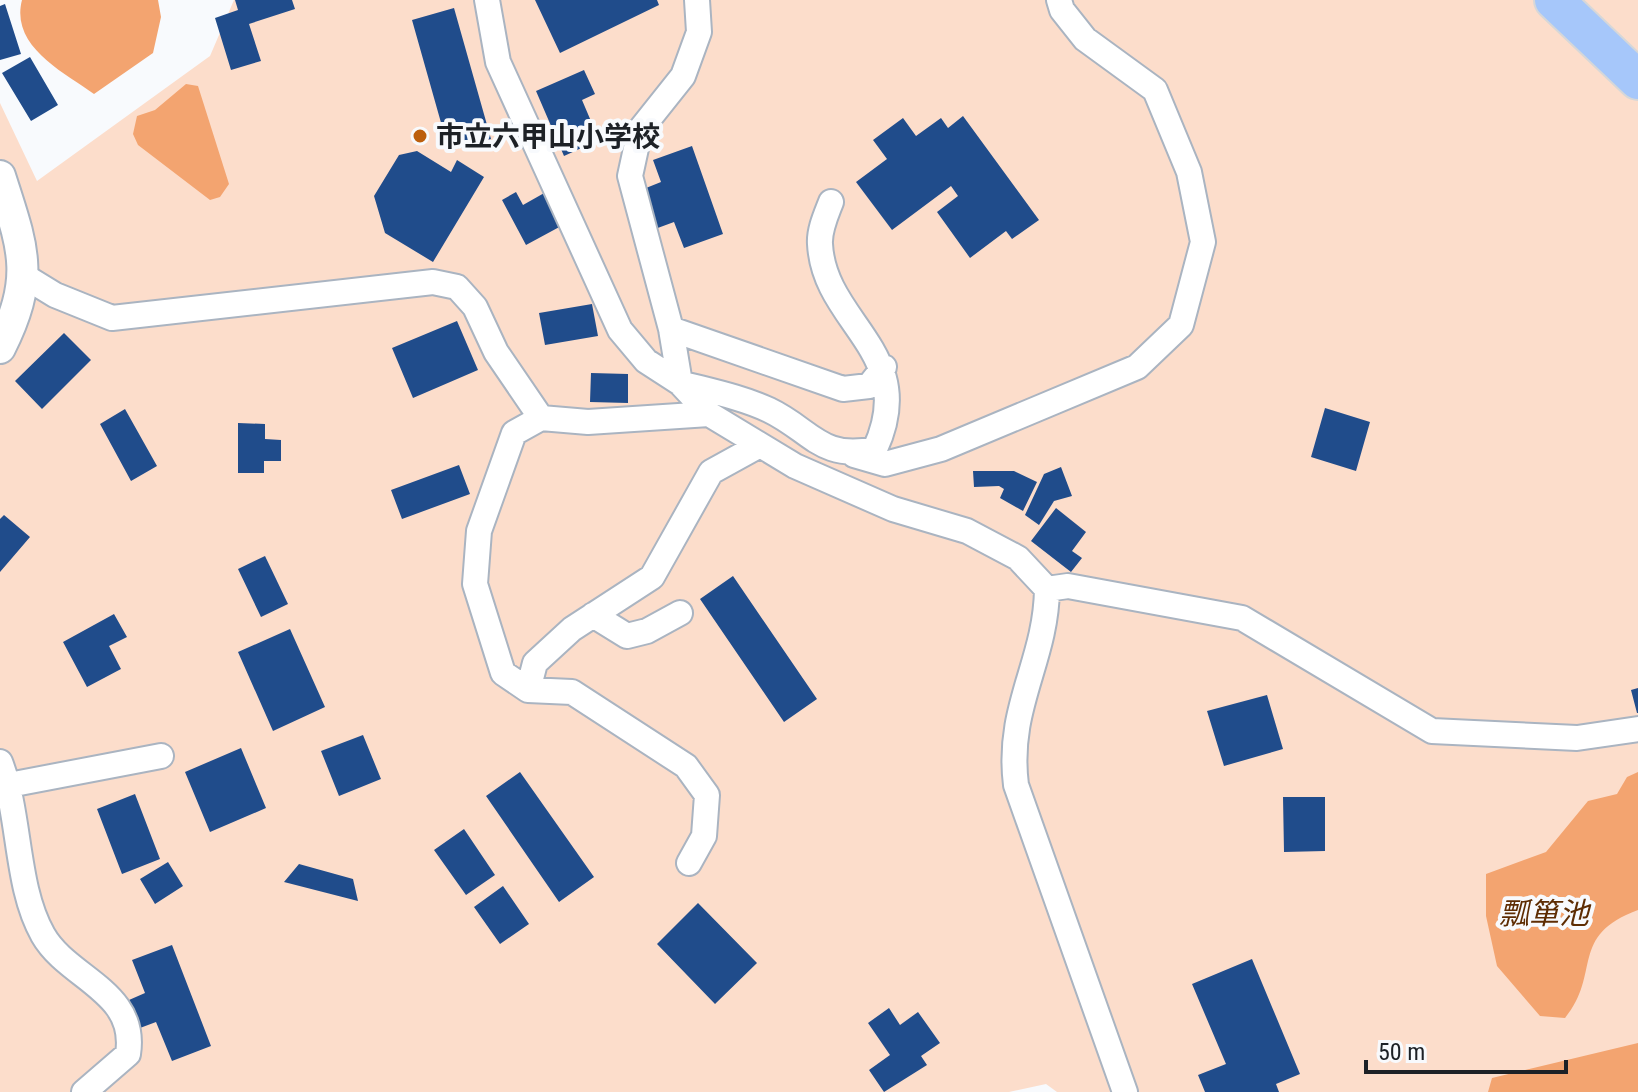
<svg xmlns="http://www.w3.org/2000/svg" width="1638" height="1092" font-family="'Roboto Condensed','Noto Sans JP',sans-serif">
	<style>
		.green { fill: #fcddcb }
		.water { fill: #f3a470 }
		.building { fill: #204c8b }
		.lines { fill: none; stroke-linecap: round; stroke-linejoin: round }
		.minor-casing { stroke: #aab4c1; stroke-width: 28 }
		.tertiary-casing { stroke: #aab4c1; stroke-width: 34 }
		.primary-casing { stroke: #d6d7d8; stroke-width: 42 }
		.minor { stroke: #fff; stroke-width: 24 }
		.tertiary { stroke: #fff; stroke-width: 30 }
		.primary { stroke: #a6c7fa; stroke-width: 38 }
		.poi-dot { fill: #bc5f0d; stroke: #f8fafd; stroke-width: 3 }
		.labels { text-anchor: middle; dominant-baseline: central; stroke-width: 8; stroke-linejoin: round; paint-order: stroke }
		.poi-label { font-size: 28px; font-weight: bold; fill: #1d2126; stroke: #f8fafd; text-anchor: start }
		.water-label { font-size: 30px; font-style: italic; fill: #5e2d03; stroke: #f8fafd }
	</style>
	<rect width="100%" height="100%" fill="#f8fafd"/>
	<path class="green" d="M234,0H1638V1092H1057L1046,1084L1009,1092H0V103L37,181L210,56Z"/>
	<path class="water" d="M22,0H158L161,17L153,53L94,94C63,72 10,46 22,0Z
		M186,84L198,86L229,184L220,197L210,200L138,145L133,134L137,116L155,110Z
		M1638,772V910C1568,936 1602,973 1565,1018L1540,1016L1497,966L1486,916V874L1546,852L1588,801L1617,794L1627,777Z
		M1638,1043V1092H1488L1492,1078Z"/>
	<path class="building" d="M235,0H292L295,9L249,24L261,61L231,70L215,18L238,10Z
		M535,0H657L659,5L560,53Z
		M5,4L21,54L0,60V6Z
		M454,8L491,139L449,151L412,20Z
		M30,57L58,105L31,121L2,73Z
		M584,70L595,94L582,100L599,140L564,156L536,91Z
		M963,116L1039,220L1012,239L1006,231L970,258L937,212L958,196L951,186L892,230L856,182L887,159L873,140L903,118L916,136L941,118L948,128Z
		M692,146L723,234L684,248L674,222L655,229L641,190L661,182L653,160Z
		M417,151L451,172L457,160L484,177L433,262L385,233L374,196L399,155Z
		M516,192L523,205L546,192L563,225L526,245L502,200Z
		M592,304L598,336L545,345L539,313Z
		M457,321L478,370L413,398L392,348Z
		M64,333L91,360L42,409L15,381Z
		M591,373L628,374V403L590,402Z
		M1325,408L1370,422L1356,471L1311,457Z
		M125,409L157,466L131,481L100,424Z
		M238,423L265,424V439L281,440V461H264V473H238Z
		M459,465L470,494L402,519L391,490Z
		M1061,467L1072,496L1054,501L1039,525L1025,515L1044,474Z
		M973,471H1014L1037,482L1023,511L1000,498L1004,489L999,486L974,487Z
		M1056,508L1086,532L1072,551L1082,558L1071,572L1031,541Z
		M4,515L30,537L0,572V519Z
		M265,556L288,604L261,617L238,569Z
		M733,576L817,699L784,722L700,599Z
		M114,614L127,637L109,646L121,669L87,687L63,642Z
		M290,629L325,707L273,731L238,652Z
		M1638,688V713H1637L1631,690Z
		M1267,695L1283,749L1224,766L1207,711Z
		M363,735L381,779L339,796L321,751Z
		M241,748L266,808L210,832L185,772Z
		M520,772L594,877L559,902L486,796Z
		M135,794L160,859L122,874L97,809Z
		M1283,797H1325V851L1284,852Z
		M464,829L495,875L466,895L434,850Z
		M168,862L183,886L155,904L140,879Z
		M299,864L353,879L358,901L284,882Z
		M503,886L529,924L500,944L474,907Z
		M698,903L757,963L715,1004L657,944Z
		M172,945L211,1046L172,1061L156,1022L140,1028L129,1000L145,993L132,960Z
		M1252,959L1300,1074L1276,1084L1279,1092H1205L1198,1075L1226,1064L1192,984Z
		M889,1008L900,1025L918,1012L940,1043L921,1056L927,1065L884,1092L869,1070L890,1055L868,1023Z"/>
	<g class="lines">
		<g class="minor-casing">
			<path id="minor" d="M487,0L498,62L620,330L646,361L680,383L709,414L795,466L893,509L967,531L1018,558L1047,589C1046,662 1006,707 1016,785L1125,1092
				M697,0L699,32L683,76L640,130L630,176L671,329L680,383C710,391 741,397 769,410C811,430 821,461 875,449C920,352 824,324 820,244C819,230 826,215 831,202
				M24,276L55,295L112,318L433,282L457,287L475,307L496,352L541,418
				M671,329L843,389L869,386L884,367
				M854,455L885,464L941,449L1137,367L1181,325L1203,242L1189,172L1155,90L1085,39L1062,10L1059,0
				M1047,589L1068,586L1242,618L1432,731L1577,738L1638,729
				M593,615L627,636L647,631L680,613
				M528,690L535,663L572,629L652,577L711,472L760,445
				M0,762C21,815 15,886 43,935C68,979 138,991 128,1054L84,1092
				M9,785L161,756
				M689,863L704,836L707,795L686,766L572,692L528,690L503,673L475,584L479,531L514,433L541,418L588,422L709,414"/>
		</g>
		<g class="tertiary-casing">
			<path id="tertiary" d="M0,176C23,248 36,276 0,348"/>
		</g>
		<g class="primary-casing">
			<path id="primary" d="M1554,0L1638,80"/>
		</g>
		<use href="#minor" class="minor"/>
		<use href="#tertiary" class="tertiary"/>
		<use href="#primary" class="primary"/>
	</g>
	<circle class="poi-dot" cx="420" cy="136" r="8"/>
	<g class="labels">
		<g class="poi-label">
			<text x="436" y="136">市立六甲山小学校</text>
		</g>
		<g class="water-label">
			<text x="1544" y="913">瓢箪池</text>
		</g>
	</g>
	<path d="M1366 1060v12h200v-12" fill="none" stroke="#1d2126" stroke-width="4"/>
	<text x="1378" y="1060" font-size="24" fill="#1d2126" stroke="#f8fafd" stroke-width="6" paint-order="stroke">50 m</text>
</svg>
